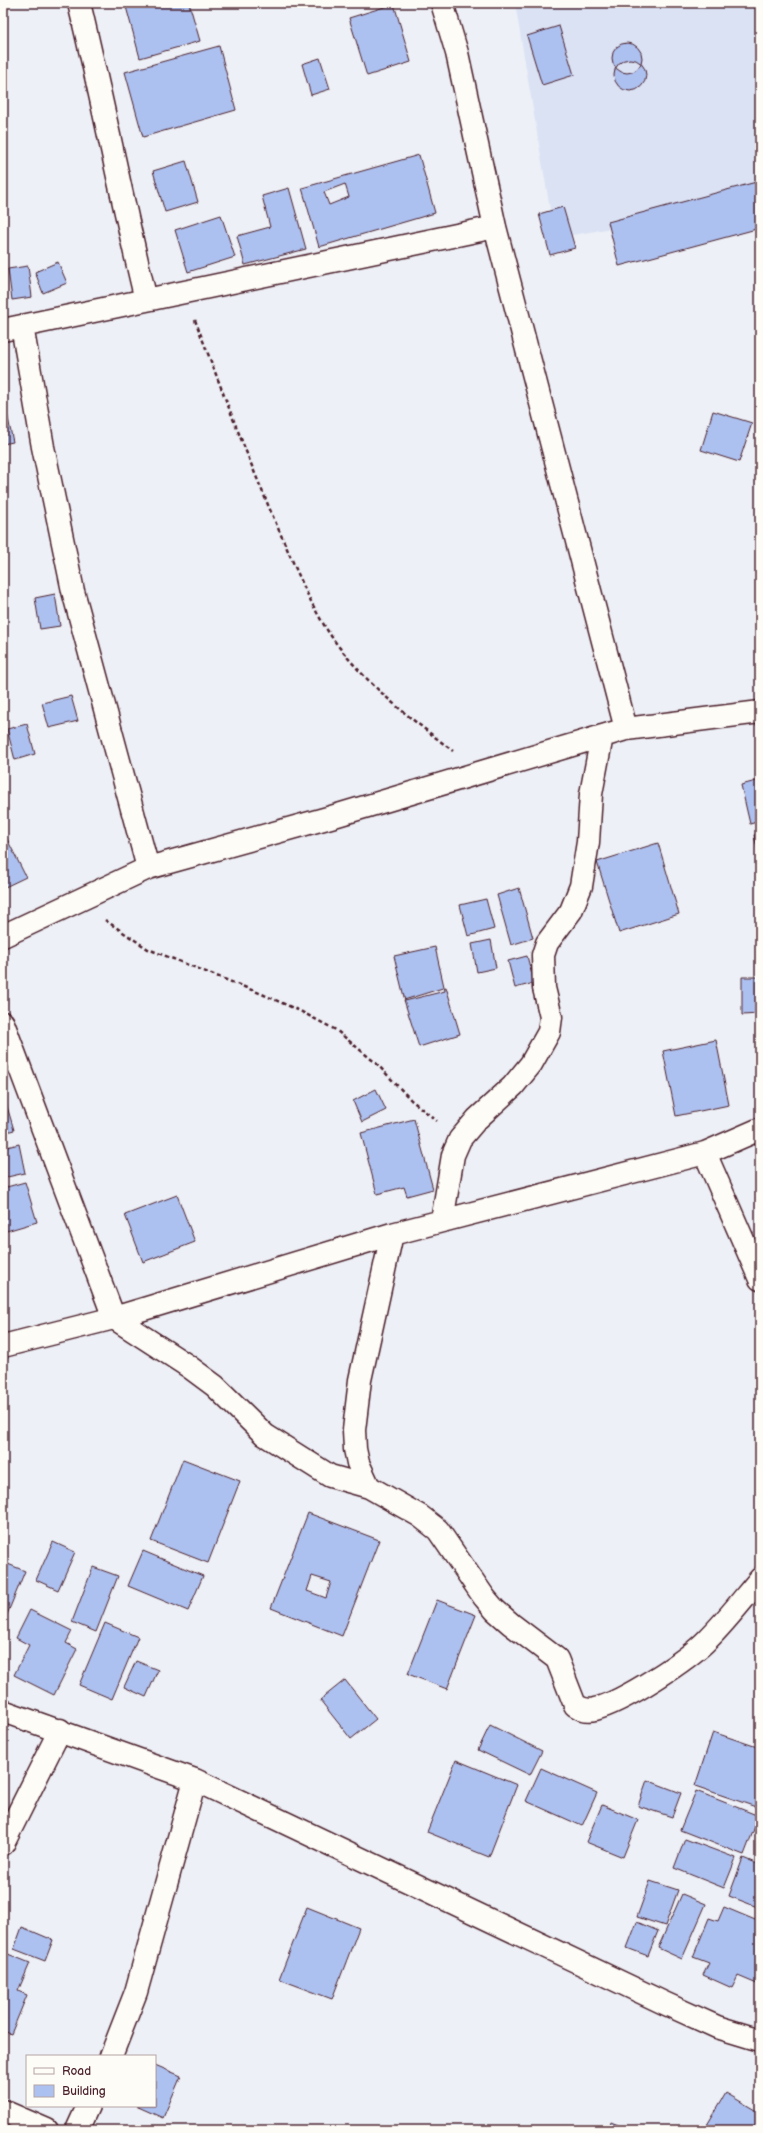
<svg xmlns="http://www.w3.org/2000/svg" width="763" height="2133" font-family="'Balsamiq Sans',sans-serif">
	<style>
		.built { fill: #dae2f4 }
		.building { fill: #adc1f0; stroke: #4a1f2b; fill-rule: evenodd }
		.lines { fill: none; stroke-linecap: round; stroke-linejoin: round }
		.street-casing { stroke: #4a1f2b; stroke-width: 25 }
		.path { stroke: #4a1f2b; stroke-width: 2.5; stroke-dasharray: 4 3; stroke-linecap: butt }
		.street { stroke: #fdfcf7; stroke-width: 22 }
	</style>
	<rect width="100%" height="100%" fill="#edf0f6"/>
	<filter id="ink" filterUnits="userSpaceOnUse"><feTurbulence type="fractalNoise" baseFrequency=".025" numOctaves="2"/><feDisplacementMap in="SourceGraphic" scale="8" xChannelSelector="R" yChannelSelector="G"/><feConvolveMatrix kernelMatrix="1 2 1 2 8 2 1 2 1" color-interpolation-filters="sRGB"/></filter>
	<g filter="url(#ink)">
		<path class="built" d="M515,3H760V202L555,238Z"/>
		<path class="building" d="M125,3H189L200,41L140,58Z
			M394,4L411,62L367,76L349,18Z
			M559,26L574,75L542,85L527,36Z
			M612 58a15 15 0 1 1 30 0a15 15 0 1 1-30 0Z
			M219,46L236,110L143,137L125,72Z
			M320,58L330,89L311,95L302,64Z
			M614 75a16 16 0 1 1 32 0a16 16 0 1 1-32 0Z
			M419,155L435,213L319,247L302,188ZM345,184L349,197L329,205L324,192Z
			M186,161L198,202L165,212L153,171Z
			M760,181V228L619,266L608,222Z
			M289,188L306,249L245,265L237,236L270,227L262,196Z
			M563,207L575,248L550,255L539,214Z
			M221,215L235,257L188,272L175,230Z
			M58,262L67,283L43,293L35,272Z
			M28,266L32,297L12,300L8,269Z
			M4,399L13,442L3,444V400Z
			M713,411L752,423L739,462L701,450Z
			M55,594L60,626L40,629L35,598Z
			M71,696L78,721L49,728L42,703Z
			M27,724L35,754L15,760L7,729Z
			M760,780V821L750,824L741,785Z
			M760,834V861L754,835Z
			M6,837L26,877L3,888V839Z
			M658,843L679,914L619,933L597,862Z
			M519,888L533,938L511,945L497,895Z
			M486,899L494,929L468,936L460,905Z
			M491,940L496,968L477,972L472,944Z
			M435,947L445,991L405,1001L394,956Z
			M527,956L534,983L515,988L508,961Z
			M742,977H760V1014L742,1015Z
			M446,987L460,1034L419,1047L404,1000Z
			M716,1040L729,1105L676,1116L663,1051Z
			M376,1089L386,1110L362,1122L353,1101Z
			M3,1093L14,1130L3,1133Z
			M414,1119L433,1189L407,1196L404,1187L377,1194L361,1133Z
			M19,1144L25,1173L3,1178V1148Z
			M25,1182L37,1222L3,1232V1188Z
			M177,1195L195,1242L143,1262L125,1215Z
			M183,1459L240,1481L208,1563L151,1541Z
			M308,1513L379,1540L342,1636L271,1608ZM312,1576L331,1582L326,1598L307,1591Z
			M53,1542L75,1552L58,1590L36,1580Z
			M143,1551L203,1576L188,1611L128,1586Z
			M3,1562L25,1571L6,1617L3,1615Z
			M93,1567L118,1576L96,1632L72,1622Z
			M437,1600L476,1615L447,1689L408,1674Z
			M30,1610L72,1631L66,1643L77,1649L54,1695L14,1675L29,1645L16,1638Z
			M105,1623L138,1637L112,1699L79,1685Z
			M136,1661L158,1670L146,1697L124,1687Z
			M345,1680L376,1719L351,1739L320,1700Z
			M490,1725L542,1751L530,1775L478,1750Z
			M713,1732L760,1748V1796L756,1807L695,1786Z
			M456,1760L517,1785L489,1857L427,1832Z
			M541,1768L597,1793L582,1826L526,1801Z
			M647,1780L681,1793L672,1817L638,1806Z
			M696,1791L759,1816L744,1855L680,1830Z
			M602,1805L638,1820L623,1857L586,1842Z
			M685,1839L736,1858L724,1888L674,1868Z
			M743,1858L760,1865V1908L729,1896Z
			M650,1881L678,1890L665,1926L637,1917Z
			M682,1894L706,1904L682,1959L658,1948Z
			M307,1907L359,1928L332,1999L279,1979Z
			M724,1907L760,1922V1975L757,1984L738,1976L732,1988L703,1975L709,1963L693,1957L709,1918L718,1921Z
			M637,1922L658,1931L648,1956L627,1948Z
			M22,1927L53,1940L45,1961L14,1949Z
			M3,1952L30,1963L18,1991L27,1995L11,2034L3,2031Z
			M155,2065L181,2076L163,2118L136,2106H155Z
			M726,2093L760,2113V2130H704Z
			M611,2122L630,2130H608Z"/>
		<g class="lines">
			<g class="street-casing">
				<path id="street" d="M79,3C103,102 122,201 146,300
					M442,3L457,53L495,227L626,729
					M22,326L43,447L73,591L148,868
					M3,330L495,227
					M3,936L148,868L331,817L626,729L760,712
					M3,1023L114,1318L188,1366L215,1386L265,1435L330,1476L369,1487
					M705,1153L760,1279
					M442,1221L453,1155L460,1139L477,1119L513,1086L531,1064L549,1032L551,1017L544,988L543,955L547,943L571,911L581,886L588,842L591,794L602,736
					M392,1234L360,1380L354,1430L355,1449L358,1463L369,1487L420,1516L438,1530L484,1597L495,1610L511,1624L557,1659L575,1705C581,1709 588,1711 595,1709C623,1702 688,1660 708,1639C727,1620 743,1599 760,1579
					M3,1346L114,1318L392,1234L705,1153L760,1129
					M3,1711L195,1780L664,2003L717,2027L760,2040
					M3,1844L60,1730
					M111,2056L136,1992L195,1780
					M3,2111L47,2130
					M77,2130L88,2106"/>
			</g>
			<path class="path" d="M195,320C224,395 252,470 285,544C300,578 314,613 336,643C370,688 409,717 453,751
				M105,920L148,949L262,994L300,1011L336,1030L377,1064L411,1100L437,1121"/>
			<use href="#street" class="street"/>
		</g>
	</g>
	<rect width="763" height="2133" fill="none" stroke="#fdfcf7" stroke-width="16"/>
	<rect x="8" y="8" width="747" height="2117" fill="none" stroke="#4a1f2b" stroke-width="1.5" filter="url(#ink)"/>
	<rect x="26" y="2055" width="130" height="52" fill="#fdfcf7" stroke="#b5a4a5"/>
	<rect x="34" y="2068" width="20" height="6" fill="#fdfcf7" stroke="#b5a4a5"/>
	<text x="62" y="2075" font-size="12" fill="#4a1f2b">Road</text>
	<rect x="34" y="2085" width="20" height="12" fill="#adc1f0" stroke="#b5a4a5"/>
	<text x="62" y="2095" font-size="12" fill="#4a1f2b">Building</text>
</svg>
